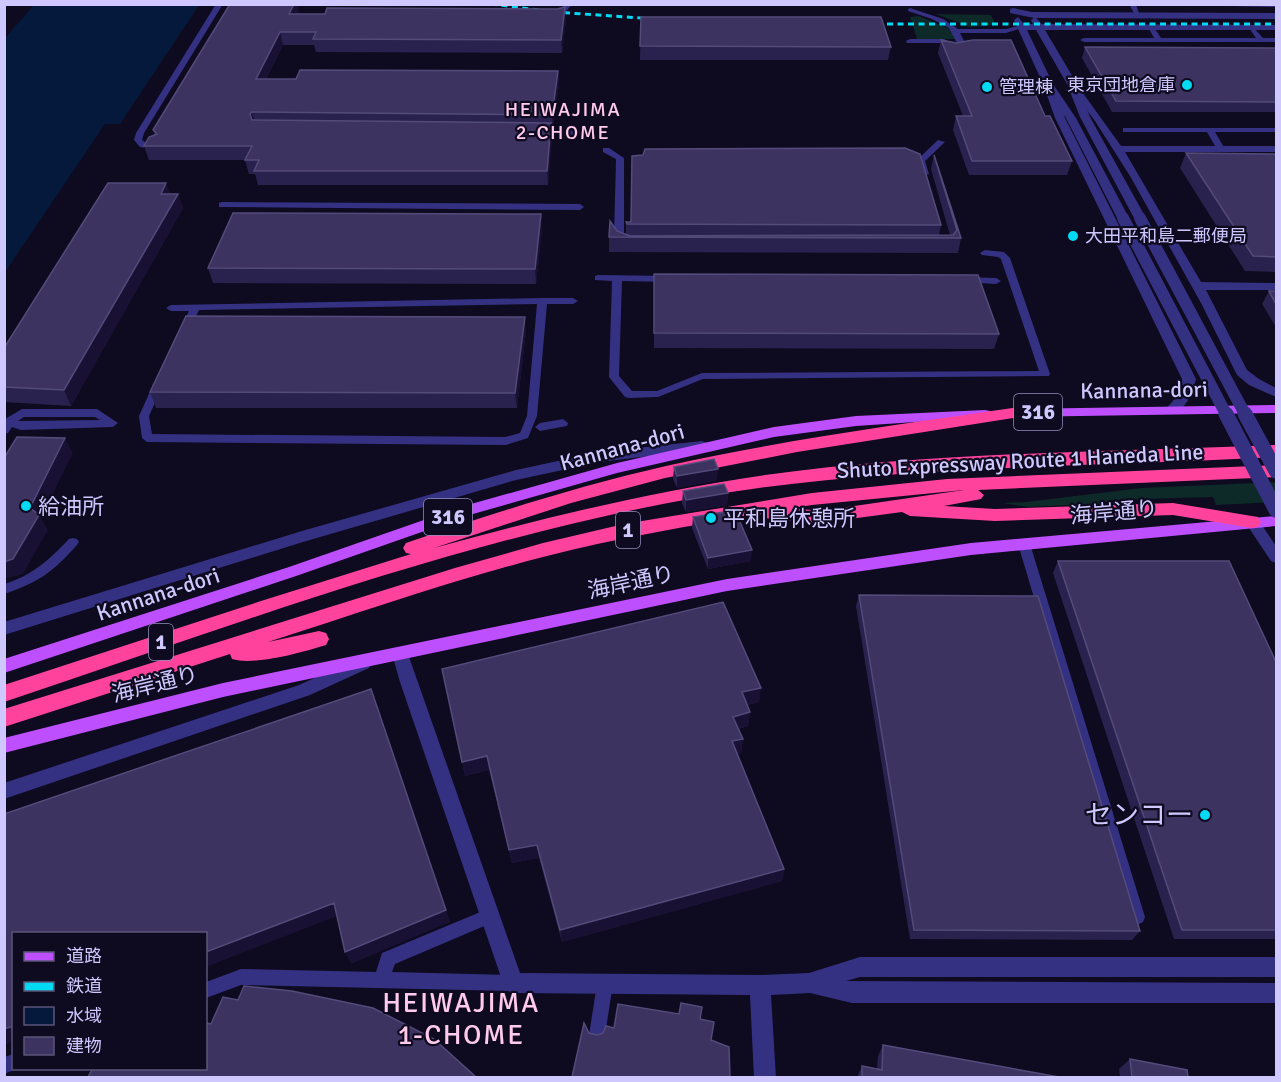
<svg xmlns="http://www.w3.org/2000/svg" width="1281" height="1082" font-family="Signika,'Noto Sans JP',sans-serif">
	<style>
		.green { fill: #0d2928 }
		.water { fill: #05193d }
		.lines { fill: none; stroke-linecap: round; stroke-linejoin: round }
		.service { fill: #353182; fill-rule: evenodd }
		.minor { fill: #353182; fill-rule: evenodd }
		.tertiary { fill: #353182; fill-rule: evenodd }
		.primary { fill: #bd4fff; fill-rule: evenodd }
		.motorway { fill: #ff439d; fill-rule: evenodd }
		.rail { stroke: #00daf3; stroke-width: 3; stroke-dasharray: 6 4.5; stroke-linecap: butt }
		.tertiary-bridge-far1 { stroke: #353182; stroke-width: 12 }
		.tertiary-bridge { stroke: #353182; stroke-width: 15 }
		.wall { fill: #2a224e }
		.shaded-wall { fill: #181133 }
		.building { fill: #3c3361; stroke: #534b7a; stroke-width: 1.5 }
		.poi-dot { fill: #00daf3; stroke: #0e0a1f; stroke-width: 2 }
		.labels { text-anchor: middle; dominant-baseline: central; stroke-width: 4.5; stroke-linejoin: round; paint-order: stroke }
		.far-poi-label { font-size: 18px; fill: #cec8ff; stroke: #0e0a1f; text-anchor: start }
		.far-neighbourhood-label { font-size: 20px; letter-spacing: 1.5px; fill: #ffcaec; stroke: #0e0a1f }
		.shield { fill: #0e0a1f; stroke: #948fbc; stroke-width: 1.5 }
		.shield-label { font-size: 21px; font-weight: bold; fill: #cec8ff }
		.street-label { font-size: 22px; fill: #cec8ff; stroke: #0e0a1f }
		.poi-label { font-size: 22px; fill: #cec8ff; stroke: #0e0a1f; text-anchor: start }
		.near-poi-label { font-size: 27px; fill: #cec8ff; stroke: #0e0a1f; text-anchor: end }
		.near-neighbourhood-label { font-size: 28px; letter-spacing: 1.5px; fill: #ffcaec; stroke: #0e0a1f }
	</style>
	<rect width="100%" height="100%" fill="#0e0a1f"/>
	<path class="green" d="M936,14L991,15L996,25L970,27Z
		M919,16L955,31V39H917L910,17Z
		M1276,482V502L1216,505L1213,497L1112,500L1101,504L1027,507L1002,503L1026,502L1141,488Z"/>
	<path class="water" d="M34,5H199L120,124H105L5,272V38Z"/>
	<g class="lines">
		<path class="service" d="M216,4H223L144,133L142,140L146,143L160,147L156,149L140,147L134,140L136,133Z
			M565,4H572L560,19H553V17L556,16Z
			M1129,4H1136L1140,17H1136Z
			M1223,4H1276V7L1226,6Z
			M910,8L943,19L958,29H1006L1022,25L1025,27L1006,33H960L969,51C964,53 950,56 945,52C945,52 942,44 941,43H907L906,41L910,39H944L948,41L951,49H960L949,28L932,19L908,11V9Z
			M1151,25L1153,26L1161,38H1256L1249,28L1252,26L1263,38H1276V42H1084L1080,40L1084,38H1154L1148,27Z
			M1123,128H1276V132H1215L1225,149L1221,151H1218L1207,132H1123Z
			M533,130L586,131L590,133L586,135L536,134L532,132Z
			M938,140L945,142L925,161L929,174L922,176L917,160Z
			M603,148H609L624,158V236L630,243L625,246L622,245L614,236L616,159L603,152Z
			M222,202L580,204L584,207L580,210L219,207V203Z
			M985,250L1004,252L1010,258L1050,374L1049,376L703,379L658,397L629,398L625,397L609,377L612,281L595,280V276L598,275L669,276L674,279L669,282L622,281L619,376L632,391H657L702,373L1039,371L1001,259L998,257L982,255L980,253Z
			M965,277L996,278L1001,281L996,284L962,282L960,280Z
			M542,298H573L578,301L573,304H547L537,416L528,438L506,445L147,442L142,438L139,416L153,385L158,382L163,385L149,416L152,434L505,437L520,433L527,416L537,304L199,310L190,329L185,332L180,329L189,311H171L166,308L171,305Z
			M22,409H97L118,423L113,427L21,430L12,427L8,433L4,434L5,419ZM24,417H95L100,420L18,421Z
			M563,419L568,423L567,426L540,431L535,427L540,423Z
			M73,538L77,539L79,542L77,545C54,571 38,583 4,594V584C32,576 50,559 69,539Z
			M1024,540L1030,544L1145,917L1143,922L1137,925L1131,922L1129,917L1018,544Z
			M490,908L496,911L498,916L496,921L395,964L392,972L513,975L519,977L521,983L519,989L513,991L241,985L206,998V982L241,969L376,972L382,953Z
			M605,976L611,978L613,984L605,1035L603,1041L597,1043L591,1041L589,1035L597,984L599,978Z
			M14,1054V1068H19L4,1074V1057Z"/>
		<path class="minor" d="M1048,81L1053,84L1065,118L1196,379C1192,393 1187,409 1172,414L1165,410L1179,394L1182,379L1055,118L1043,84Z
			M1072,81L1075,82L1121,146H1276V152H1125L1201,282L1276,283V290H1206L1247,370L1259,379L1276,388V397L1249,385L1237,375L1201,303L1130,176L1095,121L1067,84Z
			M702,441L707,443L709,446L707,449L600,462L516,480L303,542L4,635V622L302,531L516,470L600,452Z
			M1252,517L1257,518L1276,546V563L1271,561L1245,522L1247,518Z
			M400,647L406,649L408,654L520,973L760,975L809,973L860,957H1276V977H860L846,981L1276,983V1003H852L810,993L771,995L776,1078H754L750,995L513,993L506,990L503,983L400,682L392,654L394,649Z
			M363,656L369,658L371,663L369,668L310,695L4,799V783L299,685Z"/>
		<path class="tertiary" d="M1013,8L1032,12L1276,13V19L1036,18L1042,24L1276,25V30H1045L1077,84L1090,117L1146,218L1140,221L1134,218L1080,117L1067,84L1036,30H1027L1053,84L1076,118L1129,218L1123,221L1117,218L1066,118L1043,84L1014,20L1018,17L1024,24H1033L1031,20L1034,18L1010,13V9Z"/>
		<path class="primary" d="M1276,405V413L1009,417L1002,413L1009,409Z
			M985,410L990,411L992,414L990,417L856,426L774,437L617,473L473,514L299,575L4,673V659L289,567L464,506L617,463L774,427L856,416Z
			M1276,516V526L971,555L727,591L223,697L4,753V738L223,683L727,579L971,543Z"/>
		<path class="motorway" d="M1020,407L1026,408L1028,412L1026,416L797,452L665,478L571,503L434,548C543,518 653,491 765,475C934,452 1106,452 1276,445V457C1082,468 887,464 695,498C459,540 231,626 4,702V685L261,601L411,554L406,553L403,548L406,543C491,514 578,486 666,466C783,440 902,424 1020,407Z
			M1276,465V477L978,490L984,495L981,499L944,506L995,509L1173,503L1258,517L1261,522L1258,527L1252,528L1173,515L995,521L910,516L902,512L820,523L771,519L765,518L763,514C689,526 615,538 543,557C450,581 359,613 268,642L319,631L326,633L329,639L326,645C303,652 255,666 232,659L230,654L4,727V709L455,568L543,543L624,524L812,493L947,479ZM964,490L820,511L793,508L812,505Z"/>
		<path class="rail" d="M491,4L554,12L656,19
			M866,24H1276"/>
		<path class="tertiary-bridge-far1" d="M1123,218L1227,416
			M1140,218L1246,416"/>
		<path class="tertiary-bridge" d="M1226,414L1276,510
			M1245,414L1276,471"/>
	</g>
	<path class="wall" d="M299,14L566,20L562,53L316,52L314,45H283L266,79H296L558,71L559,84L553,128H552V137L548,185H258L255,174H249L245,160H149L144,146L155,135L153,130L299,13Z
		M641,17L891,47L888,60H640Z
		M941,40L1045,116L1072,161L1067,175H969L953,130L956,116H963L938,53Z
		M1085,47L1276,48V112H1112L1082,58Z
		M1186,153L1276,156V272L1245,271L1180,168Z
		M934,155L961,238L958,253L609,252V237L617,231L626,234V222L941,225L939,235H950L931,169Z
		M166,183L170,194H178L183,208L71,406L4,402V348Z
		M542,228L536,284L213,283L208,268Z
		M654,274L999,334L994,349L654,348Z
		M1269,291H1276V327L1262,304Z
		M526,331L517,408H156L150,392Z
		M674,467L717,480L677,488L673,479Z
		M683,491L728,493L727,505L686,512L682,503Z
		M693,517L751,561L708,569L692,528Z
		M1058,561L1276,662V939H1174L1053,573Z
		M859,595L1140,931L1132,940L910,939L856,606Z
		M442,669L759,702L747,705L750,712L748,726L738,729L743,739L741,753L737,754L784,869L782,881L562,942L539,858L512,863L489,770L465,776Z
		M883,1045L1059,1077H857L862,1066L877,1069L878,1056Z
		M1130,1059L1188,1077H1120L1119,1069Z"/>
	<path class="shaded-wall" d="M294,4H298L299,13L292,26L289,14Z
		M565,7L566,20L562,53L561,40Z
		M280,32L283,45L259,92L256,79Z
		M558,71L559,84L553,128L552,115Z
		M252,112L256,126L254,128L250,114Z
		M551,123L552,137L548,185L547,171Z
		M166,183L171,197L161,194Z
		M178,194L183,208L71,406L64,390Z
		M541,214L542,228L536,284L535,269Z
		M525,317L526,331L517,408L515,393Z
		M65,438L73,453L41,518L48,530L23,574L4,579V562L30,508Z
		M718,469L717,480L677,488V476Z
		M728,493L727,505L686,512V500Z
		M752,550L751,561L708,569V558Z
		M761,688L759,702L740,706L742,692Z
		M750,712L748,726L731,731L733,717Z
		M743,739L741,753L730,755L732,741Z
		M487,756L489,770L465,776L462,762Z
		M537,845L539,858L512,863L509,850Z
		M784,869L782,881L562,942L560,930Z
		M334,903L340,915L206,967V952Z
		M446,910L450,922L351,964L345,952Z
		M14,1026V1041L4,1045V1029Z"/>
	<path class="building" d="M230,4H294L289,14H325L327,8L557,9L565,7L561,40L313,39L316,32H280L256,79H296L300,70L558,71L552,115L252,112L250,114L252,120L551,123L547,171H254L259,160H245L252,146H144L149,137L157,134L153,130Z
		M641,17H881L891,47L640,46Z
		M941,40L956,43L973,40H1011L1045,116H1050L1072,161H972L956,116H972Z
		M1085,47L1276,48V102L1116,101Z
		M905,148L920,154L941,225L627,224L626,222H631L632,156L643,155L645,149Z
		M1186,153L1275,154L1276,156V257L1253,256Z
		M934,155L961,238L609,237L610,221L617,231L630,236L953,235L957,230Z
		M108,183H166L161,194H178L64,390L4,387V348Z
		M233,213L541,214L535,269L208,268Z
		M654,274L978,275L999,334L654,333Z
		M1269,291H1276V304Z
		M186,316L525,317L515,393L150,392Z
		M17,437L65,438L30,508L39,515L13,559L4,562V458Z
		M714,459L718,469L677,476L674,467Z
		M724,484L728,493L686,500L683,491Z
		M735,510L752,550L708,558L693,517Z
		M1058,561H1229L1276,662V930H1182Z
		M859,595L1038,596L1140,931L914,930Z
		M723,602L761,688L742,692L750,712L733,717L743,739L732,741L784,869L560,930L537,845L509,850L487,756L462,762L442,669Z
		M371,689L446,910L345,952L334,903L206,952V933H14V1026L4,1029V814Z
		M244,986L292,991L373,1008L434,1039L476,1077H88L93,1068H206V1023L211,1024L223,997L238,1000Z
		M681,1003L702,1007L700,1019L714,1022L711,1040L729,1047L730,1077H572L584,1023L589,1033L597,1035L603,1033L606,1026L614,1028L618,1004L679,1014Z
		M883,1045L1059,1077H862V1066L882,1070Z
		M1130,1059L1187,1070L1188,1077H1132Z"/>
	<g class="poi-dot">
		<circle cx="1187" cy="85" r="6"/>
		<circle cx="987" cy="87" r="6"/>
		<circle cx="1073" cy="236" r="6"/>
		<circle cx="26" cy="506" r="6"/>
		<circle cx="711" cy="518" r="6"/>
		<circle cx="1205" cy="815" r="6"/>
	</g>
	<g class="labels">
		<g class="far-poi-label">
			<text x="1175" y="85" text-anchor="end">東京団地倉庫</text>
			<text x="999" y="87">管理棟</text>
			<text x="1085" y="236">大田平和島二郵便局</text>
		</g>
		<g class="far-neighbourhood-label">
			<text x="563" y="109">HEIWAJIMA<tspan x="563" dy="23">2-CHOME</tspan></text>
		</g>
		<g class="shield">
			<rect x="1014" y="394" width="48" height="36" rx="4.5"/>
			<rect x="424" y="499" width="48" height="36" rx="4.5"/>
			<rect x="616" y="512" width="24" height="36" rx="4.5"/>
			<rect x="149" y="624" width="24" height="36" rx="4.5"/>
		</g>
		<g class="shield-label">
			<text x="1038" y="412">316</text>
			<text x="448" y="517">316</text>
			<text x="628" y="530">1</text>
			<text x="161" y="642">1</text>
		</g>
		<g class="street-label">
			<text transform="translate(1144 390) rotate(-1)">Kannana-dori</text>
			<text transform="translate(622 447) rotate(-15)">Kannana-dori</text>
			<text transform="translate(1020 461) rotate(-3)">Shuto Expressway Route 1 Haneda Line</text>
			<text transform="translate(1114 512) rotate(-5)">海岸通り</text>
			<text transform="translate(631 582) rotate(-12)">海岸通り</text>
			<text transform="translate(158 594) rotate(-18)">Kannana-dori</text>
			<text transform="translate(155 684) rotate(-14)">海岸通り</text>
		</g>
		<g class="poi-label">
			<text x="38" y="506">給油所</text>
			<text x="723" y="518">平和島休憩所</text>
		</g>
		<g class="near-poi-label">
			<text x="1193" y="815">センコー</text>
		</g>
		<g class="near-neighbourhood-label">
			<text x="461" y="1003">HEIWAJIMA<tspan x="461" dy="32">1-CHOME</tspan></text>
		</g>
	</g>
	<rect width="1281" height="1082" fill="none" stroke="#cec8ff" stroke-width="12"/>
	<rect x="12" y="932" width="195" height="138" fill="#0e0a1f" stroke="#5b5679" stroke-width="1.5"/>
	<rect x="24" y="952" width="30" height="9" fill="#bd4fff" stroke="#5b5679" stroke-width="1.5"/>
	<text x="66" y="962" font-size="18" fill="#cec8ff">道路</text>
	<rect x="24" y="982" width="30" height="9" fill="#00daf3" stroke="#5b5679" stroke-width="1.5"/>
	<text x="66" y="992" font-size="18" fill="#cec8ff">鉄道</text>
	<rect x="24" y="1007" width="30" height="18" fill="#05193d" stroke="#5b5679" stroke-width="1.5"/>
	<text x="66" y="1022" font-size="18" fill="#cec8ff">水域</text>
	<rect x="24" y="1037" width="30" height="18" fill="#3c3361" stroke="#5b5679" stroke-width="1.5"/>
	<text x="66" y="1052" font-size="18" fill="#cec8ff">建物</text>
</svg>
